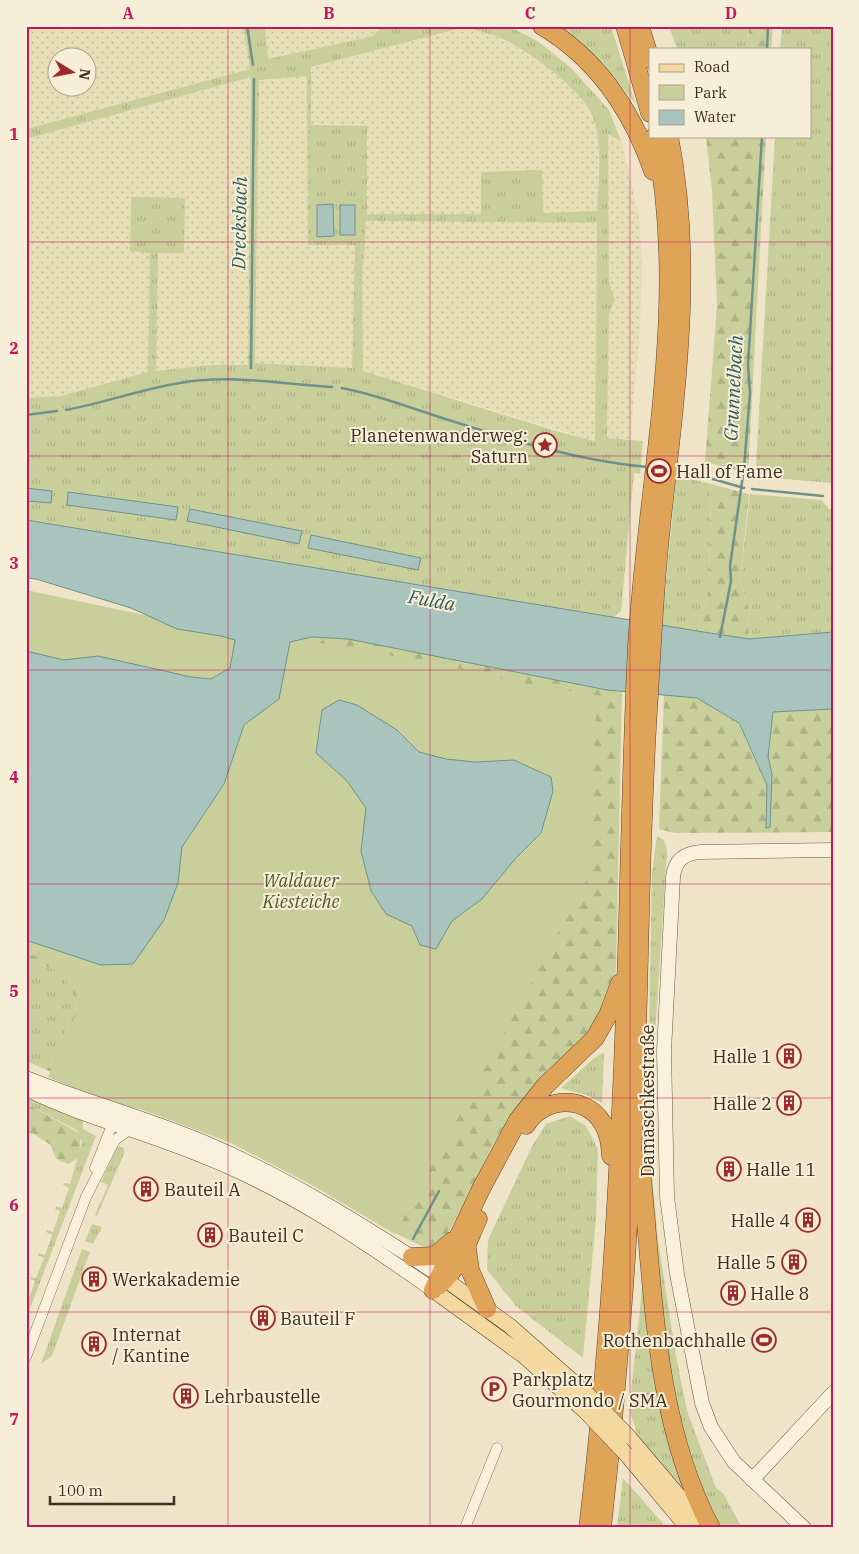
<svg xmlns="http://www.w3.org/2000/svg" width="859" height="1554" font-family="'IBM Plex Serif',serif">
	<style>
		.farmland { fill: url(#farmland-dots); fill-rule: evenodd }
		.grass { fill: url(#grass-tufts); fill-rule: evenodd }
		.forest { fill: url(#forest-firs) }
		.park { fill: #c9cf9b }
		.water { fill: #a9c4bc; stroke: #6f938a }
		.lines { fill: none; stroke-linecap: round; stroke-linejoin: round }
		.stream { stroke: #6f938a; stroke-width: 2.5 }
		.street-casing { stroke: #8d765c; stroke-width: 11 }
		.secondary-casing { stroke: #6f573f; stroke-width: 15 }
		.primary-casing { stroke: #5b4430; stroke-width: 16 }
		.highway-casing { stroke: #5b4430; stroke-width: 19 }
		.street { stroke: #faf1dc; stroke-width: 10 }
		.secondary { stroke: #faf1dc; stroke-width: 14 }
		.primary { stroke: #f3d9a0; stroke-width: 15 }
		.highway { stroke: #e0a458; stroke-width: 18 }
		.primary-bridge-casing { stroke: #5b4430; stroke-width: 16; stroke-linecap: butt }
		.primary-bridge { stroke: #f3d9a0; stroke-width: 15 }
		.grid { fill: none; stroke: #c2185b; stroke-width: 1; stroke-opacity: 0.55 }
		.labels { text-anchor: middle; dominant-baseline: central; stroke-width: 4; stroke-linejoin: round; paint-order: stroke }
		.poi-label { font-size: 18px; fill: #3d2e20; stroke: #f7eed8; text-anchor: start }
		.park-label { font-size: 18px; font-style: italic; fill: #4d5a26; stroke: #f7eed8 }
		.street-label { font-size: 18px; fill: #3d2e20; stroke: #f7eed8 }
		.water-label { font-size: 19px; font-style: italic; fill: #2f5d5a; stroke: #f7eed8 }
		.neatline { fill: none; stroke: #c2185b; stroke-width: 2 }
		.grid-label { font-size: 16px; text-anchor: middle; font-weight: bold; fill: #c2185b }
	</style>
	<defs>
		<pattern id="farmland-dots" width="8" height="8" patternUnits="userSpaceOnUse" patternTransform="scale(1.25)"><rect width="8" height="8" fill="#e6deb5"/><path d="M2 2h.1M6 6h.1" fill="none" stroke="#c6bf9b" stroke-width="1.8" stroke-linecap="round"/></pattern>
		<pattern id="grass-tufts" width="24" height="20" patternUnits="userSpaceOnUse" patternTransform="scale(1.25)"><rect width="24" height="20" fill="#c9cf9b"/><path d="M3 7l-1-3M5 7V3M7 7l1-3M15 17l-1-3M17 17v-4M19 17l1-3" fill="none" stroke="#aeb285"/></pattern>
		<pattern id="forest-firs" width="22" height="20" patternUnits="userSpaceOnUse" patternTransform="scale(1.25)"><rect width="22" height="20" fill="#c9cf9b"/><path d="M5 1l3.5 6h-7zM16 11l3.5 6h-7z" fill="#aeb285"/></pattern>
	</defs>
	<rect width="100%" height="100%" fill="#f0e4c8"/>
	<path class="farmland" d="M26,26H243L250,69L26,129ZM58,58H88V88H58Z
		M265,26H382L373,36L267,59Z
		M465,27L501,38L536,58L572,87L594,118L599,145L597,212L543,213L541,170L481,172V214H366L367,126H311V67Z
		M308,76V245H355L352,368L255,363L259,79Z
		M251,77L248,365H210L156,371L158,252L185,199L150,252L149,372L61,396L26,398V139Z
		M608,133L621,141L639,216L642,264L640,329L630,439H607L609,314L615,301L609,283Z
		M366,221L597,223L595,441L363,371L362,271L365,246Z"/>
	<path class="grass" d="M243,26H265L268,59L373,36L382,26H509L539,42L571,68L609,110L621,141L608,134L609,282L615,301L609,314L607,438L643,441L640,474L634,473L621,611L613,618L26,520V398L61,396L148,372L150,253L130,251L131,197L185,198L184,253H158L156,371L210,365H248L251,77L26,139V129L250,69ZM465,27C477,31 490,33 501,38C528,50 586,92 594,120C603,149 598,182 597,211L543,213L542,170L481,172V214H367V126L311,125V67ZM307,76L308,245H355L352,368L255,363L259,80ZM366,221L597,223L595,441L556,431L363,371L362,272L365,246Z
		M560,26H611L635,103L602,62Z
		M669,26H749L748,49H677Z
		M782,26H833V483L759,477L756,465L775,136H810V49H780Z
		M676,478H687L711,484L709,590L697,631L662,626Z
		M750,494L822,500L829,509H833V632L749,639L748,605L740,581Z
		M657,836L664,840L667,849L655,1037L651,1164L658,1240L676,1356L687,1411L716,1488L723,1493L742,1528H718L688,1459L669,1374L649,1202L647,1138L652,872Z
		M26,959L62,972L78,1005L47,1070L26,1061Z
		M604,1052L602,1103L589,1096L561,1088L593,1059Z
		M26,1094L83,1121V1129L96,1136L26,1319V1301H28L35,1281L30,1279L31,1277L36,1278L44,1258L38,1255V1253L45,1255L52,1235L46,1232L47,1230L53,1232L60,1211L55,1209L56,1206L62,1208L69,1188L63,1185L64,1183L70,1184L82,1142L78,1131L26,1103Z
		M570,1116L586,1126L598,1149L596,1219L583,1358L516,1306L487,1270L488,1240L532,1146L546,1124Z
		M118,1146L124,1148V1154L97,1216L95,1215L108,1185L101,1182Z
		M92,1224L102,1227L93,1244L85,1241Z
		M82,1249L90,1252L52,1356L41,1364Z
		M644,1271L664,1426L674,1462L687,1492L639,1439L629,1410Z
		M623,1478L662,1522L665,1528H617Z"/>
	<path class="forest" d="M749,26H773L771,49H748Z
		M706,136H766L748,473L705,462L717,305L712,191Z
		M711,484L749,494L740,581L748,605L749,639L697,631L709,590Z
		M312,637L348,638L622,692L616,968L613,989L597,1025L537,1082L494,1143L451,1228L434,1252L395,1233L292,1172L237,1143L177,1118L96,1095L47,1070L78,1005L62,972L26,959V940L289,642Z
		M664,695L697,697L738,723L767,785L766,827H770L772,774L768,757L773,711L833,709V832L675,833L659,829Z
		M26,1103L81,1134L79,1157L69,1164C56,1161 54,1157 51,1145L34,1134L26,1132Z"/>
	<path class="park" d="M26,590L206,628L303,640L432,663L541,687L604,696L598,709L595,722L591,872L395,1234L310,1184L229,1142L140,1109L114,1105L48,1077L80,1004L65,967L26,953Z"/>
	<path class="water" d="M333,204L334,236L317,237V205Z
		M340,205H355V235H340Z
		M26,488L52,491L51,503L26,501Z
		M68,492L178,507L176,520L67,505Z
		M190,509L302,531L299,544L187,521Z
		M26,520L697,631L749,639L833,632V709L773,712L768,757L772,774L770,827L766,828L767,785L739,723L697,698L607,690L348,639L312,637L290,642L279,699L244,725L224,784L182,847L178,883L164,920L133,964L101,965L26,940V651L64,660L98,656L191,677L211,679L230,668L235,640L221,636L177,629L131,608L36,579L26,578Z
		M311,535L421,558L418,570L308,548Z
		M339,700L357,705L397,730L419,752L446,759L475,762L514,760L551,777L553,791L541,833L516,858L482,899L452,921L436,949L420,945L412,926L386,914L371,891L361,851L366,808L347,781L316,753L322,710Z"/>
	<g class="lines">
		<path class="stream" d="M247,26L253,65
			M767,49L768,26
			M251,368L254,79
			M342,388C373,394 400,404 430,414C501,437 573,460 647,467
			M66,410C104,403 142,389 180,383C229,374 283,384 332,387
			M26,415L57,411
			M673,470L699,475L744,488
			M752,489L823,496
			M720,637L731,581L730,566L744,468L750,393L748,365L762,136
			M413,1239L439,1191"/>
		<g class="street-casing">
			<path id="street" d="M95,1168L112,1125L117,1122
				M26,1357L86,1197L115,1140L129,1130
				M465,1528L497,1448"/>
		</g>
		<g class="secondary-casing">
			<path id="secondary" d="M26,1078C86,1102 149,1119 208,1144C289,1179 365,1226 439,1275
				M26,1089C83,1117 142,1131 200,1155C283,1187 361,1239 433,1290
				M752,1480L833,1393
				M804,1528L734,1462L711,1427L702,1403L677,1274L667,1197L664,1051L673,877C675,860 684,853 701,852L833,850"/>
		</g>
		<g class="primary-casing">
			<path id="primary" d="M439,1275L510,1326L588,1395
				M433,1290L524,1356L586,1412
				M628,1436L706,1528
				M626,1454L688,1528"/>
		</g>
		<g class="highway-casing">
			<path id="highway" d="M542,26C598,59 632,111 653,171
				M625,26L650,113
				M640,26L650,59
				M526,1125C543,1097 584,1094 602,1122C609,1132 610,1144 611,1156
				M640,1160C654,1284 652,1416 711,1528
				M467,1248L470,1270L487,1309
				M412,1257L435,1256L452,1241
				M438,1286C461,1267 466,1244 478,1219
				M433,1290L482,1187L518,1120L545,1086L595,1038L608,1015L620,983
				M588,1528C611,1337 621,1146 627,954C630,851 632,749 637,646C647,477 690,305 655,136
				M602,1528C618,1384 629,1239 635,1094C640,961 640,828 649,695C652,639 655,583 661,527C675,397 695,266 669,136"/>
		</g>
		<use href="#street" class="street"/>
		<use href="#secondary" class="secondary"/>
		<use href="#primary" class="primary"/>
		<use href="#highway" class="highway"/>
		<g class="primary-bridge-casing">
			<path id="primary-bridge" d="M588,1395L628,1436
				M586,1412L626,1454"/>
		</g>
		<use href="#primary-bridge" class="primary-bridge"/>
	</g>
	<path class="grid" d="M228,26V1528M430,26V1528M630,26V1528M26,242H833M26,456H833M26,670H833M26,884H833M26,1098H833M26,1312H833"/>
	<defs>
		<g id="sight-ring" transform="scale(1.25)"><circle r="9.5" fill="#f7eed8" stroke="#9e2a2b" stroke-width="1.5"/><path d="M0-6L1.8-2.2L6-1.7L2.9 1.2L3.7 5.4L0 3.3L-3.7 5.4L-2.9 1.2L-6-1.7L-1.8-2.2Z" fill="#9e2a2b"/></g>
		<g id="stadium-ring" transform="scale(1.25)"><circle r="9.5" fill="#f7eed8" stroke="#9e2a2b" stroke-width="1.5"/><path d="M0-5a6.5 5 0 1 0 0 10a6.5 5 0 1 0 0-10ZM-3.5-1.8h7v3.6h-7Z" fill="#9e2a2b"/></g>
		<g id="building-ring" transform="scale(1.25)"><circle r="9.5" fill="#f7eed8" stroke="#9e2a2b" stroke-width="1.5"/><path d="M-4-6H4V6H1V3H-1V6H-4ZM-2.5-4.3h1.7v1.8h-1.7ZM.8-4.3h1.7v1.8H.8ZM-2.5-1h1.7V.8h-1.7ZM.8-1h1.7V.8H.8Z" fill="#9e2a2b"/></g>
		<g id="parking-ring" transform="scale(1.25)"><circle r="9.5" fill="#f7eed8" stroke="#9e2a2b" stroke-width="1.5"/><path d="M-3.5-5.5H1a3.5 3.5 0 0 1 0 7H-1V5.5H-3.5ZM-1-3.4V-.6H.8a1.4 1.4 0 0 0 0-2.8Z" fill="#9e2a2b"/></g>
	</defs>
	<g fill-rule="evenodd">
		<use href="#sight-ring" x="545" y="445"/>
		<use href="#stadium-ring" x="659" y="471"/>
		<use href="#building-ring" x="789" y="1056"/>
		<use href="#building-ring" x="789" y="1103"/>
		<use href="#building-ring" x="729" y="1169"/>
		<use href="#building-ring" x="146" y="1189"/>
		<use href="#building-ring" x="808" y="1220"/>
		<use href="#building-ring" x="210" y="1235"/>
		<use href="#building-ring" x="794" y="1262"/>
		<use href="#building-ring" x="94" y="1279"/>
		<use href="#building-ring" x="733" y="1293"/>
		<use href="#building-ring" x="263" y="1318"/>
		<use href="#stadium-ring" x="764" y="1340"/>
		<use href="#building-ring" x="94" y="1344"/>
		<use href="#parking-ring" x="494" y="1389"/>
		<use href="#building-ring" x="186" y="1396"/>
	</g>
	<g class="labels">
		<g class="poi-label">
			<text x="528" y="435" text-anchor="end">Planetenwanderweg:<tspan x="528" dy="21">Saturn</tspan></text>
			<text x="676" y="471">Hall of Fame</text>
			<text x="772" y="1056" text-anchor="end">Halle 1</text>
			<text x="772" y="1103" text-anchor="end">Halle 2</text>
			<text x="746" y="1169">Halle 11</text>
			<text x="164" y="1189">Bauteil A</text>
			<text x="790" y="1220" text-anchor="end">Halle 4</text>
			<text x="228" y="1235">Bauteil C</text>
			<text x="776" y="1262" text-anchor="end">Halle 5</text>
			<text x="112" y="1279">Werkakademie</text>
			<text x="750" y="1293">Halle 8</text>
			<text x="280" y="1318">Bauteil F</text>
			<text x="112" y="1334">Internat<tspan x="112" dy="21">/ Kantine</tspan></text>
			<text x="746" y="1340" text-anchor="end">Rothenbachhalle</text>
			<text x="512" y="1379">Parkplatz<tspan x="512" dy="21">Gourmondo / SMA</tspan></text>
			<text x="204" y="1396">Lehrbaustelle</text>
		</g>
		<g class="park-label">
			<text x="301" y="880">Waldauer<tspan x="301" dy="21">Kiesteiche</tspan></text>
		</g>
		<g class="street-label">
			<text transform="translate(647 1101) rotate(-90)">Damaschkestraße</text>
		</g>
		<g class="water-label">
			<text transform="translate(239 223) rotate(-89)">Drecksbach</text>
			<text transform="translate(733 388) rotate(-87)">Grunnelbach</text>
			<text transform="translate(432 600) rotate(10)">Fulda</text>
		</g>
	</g>
	<rect width="859" height="1554" fill="none" stroke="#f7eed8" stroke-width="55"/>
	<rect x="649" y="48" width="162" height="90" fill="#f7eed8" stroke="#ada18e"/>
	<rect x="659" y="64" width="25" height="8" fill="#f3d9a0" stroke="#ada18e"/>
	<text x="694" y="72" font-size="15" fill="#3d2e20">Road</text>
	<rect x="659" y="85" width="25" height="15" fill="#c9cf9b" stroke="#ada18e"/>
	<text x="694" y="98" font-size="15" fill="#3d2e20">Park</text>
	<rect x="659" y="110" width="25" height="15" fill="#a9c4bc" stroke="#ada18e"/>
	<text x="694" y="122" font-size="15" fill="#3d2e20">Water</text>
	<g transform="translate(72 72) rotate(100)"><circle r="24" fill="#f7eed8" stroke="#ada18e"/>
	<path d="M0-4L9 19L0 12L-9 19Z" fill="#9e2a2b"/>
	<text y="-8" font-size="14" font-weight="bold" text-anchor="middle" fill="#3d2e20">N</text>
	</g>
	<path d="M50 1496v8h124v-8" fill="none" stroke="#3d2e20" stroke-width="2.5"/>
	<text x="58" y="1496" font-size="15" fill="#3d2e20" stroke="#f7eed8" stroke-width="4" paint-order="stroke">100 m</text>
	<rect x="28" y="28" width="804" height="1498" class="neatline"/>
	<g class="grid-label">
		<text x="128" y="19">A</text>
		<text x="329" y="19">B</text>
		<text x="530" y="19">C</text>
		<text x="731" y="19">D</text>
		<text x="14" y="140">1</text>
		<text x="14" y="354">2</text>
		<text x="14" y="569">3</text>
		<text x="14" y="783">4</text>
		<text x="14" y="997">5</text>
		<text x="14" y="1211">6</text>
		<text x="14" y="1425">7</text>
	</g>
</svg>
